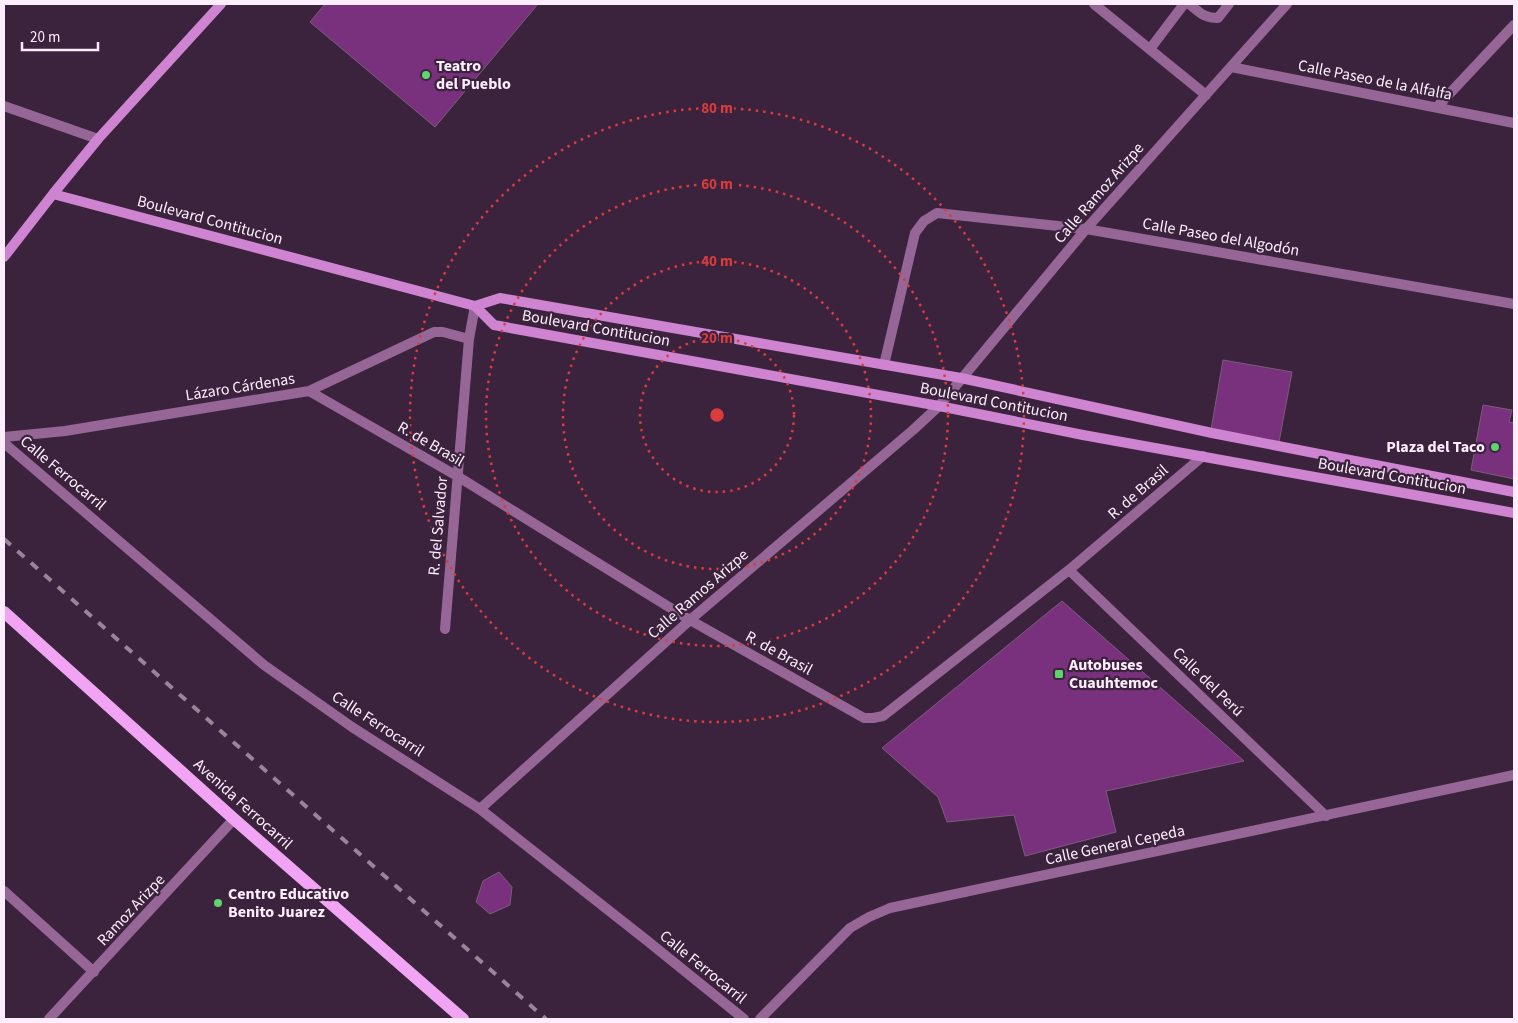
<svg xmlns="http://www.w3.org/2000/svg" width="1518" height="1023" font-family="'Source Sans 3',sans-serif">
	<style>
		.building { fill: #79307d; stroke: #795d7a }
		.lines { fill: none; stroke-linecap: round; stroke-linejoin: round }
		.lane { stroke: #956696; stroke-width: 10 }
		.street { stroke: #956696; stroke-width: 10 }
		.secondary { stroke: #cf84d2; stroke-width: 10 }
		.primary { stroke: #f2a4f4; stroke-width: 12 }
		.rail { stroke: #998499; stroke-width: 4; stroke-dasharray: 9 9; stroke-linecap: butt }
		.ring { fill: none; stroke: #da3c3d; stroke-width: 2.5; stroke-dasharray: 2.5 5 }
		.poi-dot { fill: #5ed56c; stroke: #3c233d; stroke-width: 2 }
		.labels { text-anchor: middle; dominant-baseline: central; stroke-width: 4.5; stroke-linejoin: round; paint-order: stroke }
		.poi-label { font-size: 16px; font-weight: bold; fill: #fdedfd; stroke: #3c233d; text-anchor: start }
		.street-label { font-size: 16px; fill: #fdedfd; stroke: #3c233d }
		.centre { fill: #da3c3d; stroke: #3c233d; stroke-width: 2.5 }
		.ring-label { font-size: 15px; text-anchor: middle; font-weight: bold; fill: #da3c3d; stroke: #3c233d; stroke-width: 4.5; stroke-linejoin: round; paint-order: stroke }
	</style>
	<rect width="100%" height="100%" fill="#3c233d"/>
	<path class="building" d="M325,4H538L435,127L310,22Z
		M1223,360L1292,372L1279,442L1211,430Z
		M1483,405L1512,410L1509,422L1514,423V479L1471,470Z
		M1062,601L1244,761L1106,791L1116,832L1025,856L1014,815L947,822L938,797L882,748Z
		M499,872L512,887L510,905L490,914L476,902L483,881Z"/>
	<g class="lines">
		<path class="lane" d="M1094,4L1206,95
			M1189,4C1200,12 1203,18 1218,18L1229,4
			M1150,49L1184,4"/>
		<path class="street" d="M1231,67L1514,123
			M4,106L98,139
			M1437,107L1514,25
			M884,365L915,233L924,221L937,213L1086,229L1514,304
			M309,391L457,476L690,620L864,718H873L883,716L1069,570L1203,456
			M4,437L65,431L309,391L434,332H443L469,339
			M4,443L264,665L352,727L480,809L645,939L744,1019
			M1069,570L1326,816
			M445,629L469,339L475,306
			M480,809L690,620L913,430L939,406L1086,229L1287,4
			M4,891L94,972
			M49,1019L234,819
			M760,1019L850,928L869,917L890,908L1514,775"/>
		<path class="secondary" d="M53,194L475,306L494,325L939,406L1083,435L1514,513
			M4,257L53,194L98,139L221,4
			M475,306L500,298L961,378L1212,433L1514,492"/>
		<path class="primary" d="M4,612L234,819L463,1019"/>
		<path class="rail" d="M4,539L546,1019"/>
	</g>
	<g class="ring">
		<circle cx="717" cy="415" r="77"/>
		<circle cx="717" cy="415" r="154"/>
		<circle cx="717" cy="415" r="231"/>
		<circle cx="717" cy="415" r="307"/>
	</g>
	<g class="poi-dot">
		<circle cx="426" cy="75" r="5"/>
		<circle cx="1495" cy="447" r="5"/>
		<rect x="1054" y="669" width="10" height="10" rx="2.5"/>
		<circle cx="218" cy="903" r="5"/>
	</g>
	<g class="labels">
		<g class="poi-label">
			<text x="436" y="66">Teatro<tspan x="436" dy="18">del Pueblo</tspan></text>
			<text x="1485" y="447" text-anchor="end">Plaza del Taco</text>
			<text x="1069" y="665">Autobuses<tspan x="1069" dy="18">Cuauhtemoc</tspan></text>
			<text x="228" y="894">Centro Educativo<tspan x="228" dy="18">Benito Juarez</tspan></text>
		</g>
		<g class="street-label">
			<text transform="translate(1375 80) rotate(11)">Calle Paseo de la Alfalfa</text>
			<text transform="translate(1099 193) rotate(-49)">Calle Ramoz Arizpe</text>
			<text transform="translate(210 220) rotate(15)">Boulevard Contitucion</text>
			<text transform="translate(1221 237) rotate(10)">Calle Paseo del Algodón</text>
			<text transform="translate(596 328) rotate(10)">Boulevard Contitucion</text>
			<text transform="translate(240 387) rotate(-9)">Lázaro Cárdenas</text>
			<text transform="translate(994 402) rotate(11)">Boulevard Contitucion</text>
			<text transform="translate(431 444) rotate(30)">R. de Brasil</text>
			<text transform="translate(63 473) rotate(40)">Calle Ferrocarril</text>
			<text transform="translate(1392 476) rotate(10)">Boulevard Contitucion</text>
			<text transform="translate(1138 492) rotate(-41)">R. de Brasil</text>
			<text transform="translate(438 526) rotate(-85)">R. del Salvador</text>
			<text transform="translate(698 594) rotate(-41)">Calle Ramos Arizpe</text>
			<text transform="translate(779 653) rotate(29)">R. de Brasil</text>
			<text transform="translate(1208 682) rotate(44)">Calle del Perú</text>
			<text transform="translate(378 724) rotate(33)">Calle Ferrocarril</text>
			<text transform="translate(243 804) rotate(42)">Avenida Ferrocarril</text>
			<text transform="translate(1115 845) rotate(-12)">Calle General Cepeda</text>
			<text transform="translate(131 910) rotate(-47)">Ramoz Arizpe</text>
			<text transform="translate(703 967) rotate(39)">Calle Ferrocarril</text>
		</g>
	</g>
	<circle cx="717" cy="415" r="8" class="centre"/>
	<g class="ring-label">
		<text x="717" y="113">80 m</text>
		<text x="717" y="189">60 m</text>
		<text x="717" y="266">40 m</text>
		<text x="717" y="343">20 m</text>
	</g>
	<rect width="1518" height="1023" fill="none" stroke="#fdedfd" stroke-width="10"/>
	<path d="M22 42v8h76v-8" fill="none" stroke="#fdedfd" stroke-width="2.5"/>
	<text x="30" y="42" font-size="15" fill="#fdedfd" stroke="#3c233d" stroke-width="4" paint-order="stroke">20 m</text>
</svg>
